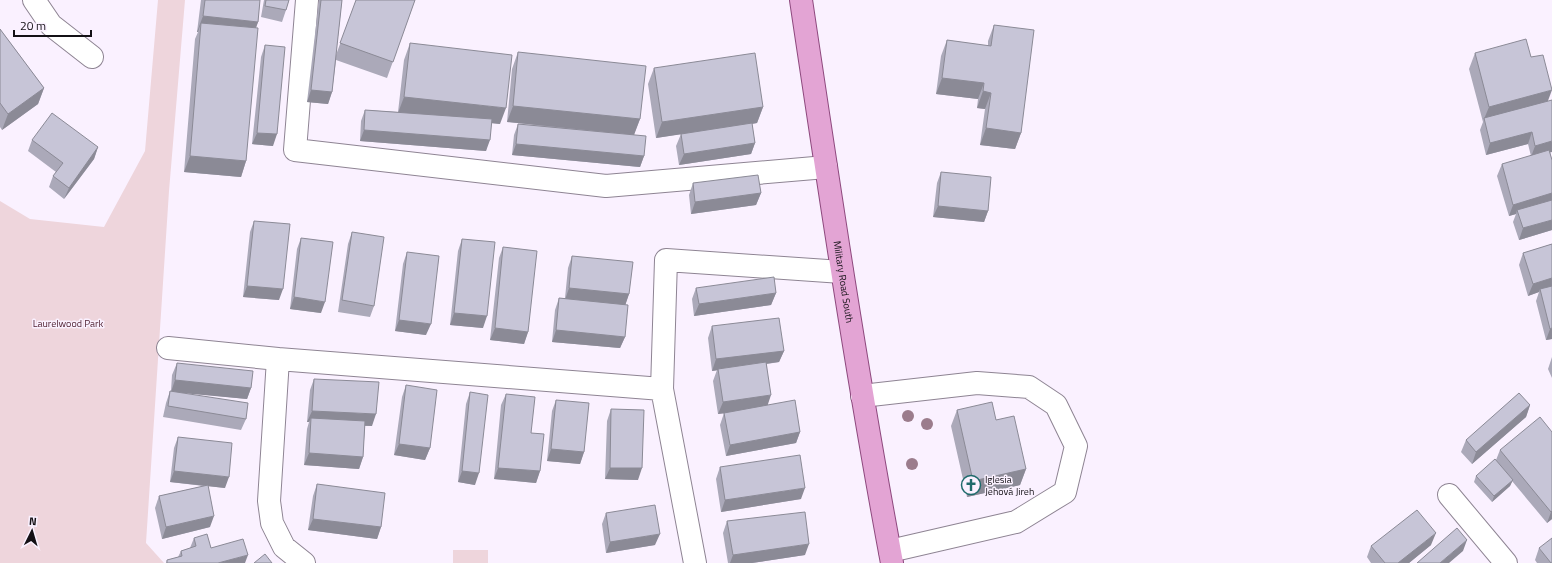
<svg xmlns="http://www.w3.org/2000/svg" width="1552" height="563" font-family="'Titillium Web',sans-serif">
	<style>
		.green { fill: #eed5dc }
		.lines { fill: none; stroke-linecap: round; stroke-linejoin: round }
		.minor-casing { stroke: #8e8493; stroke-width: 24 }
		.major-casing { stroke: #8e497e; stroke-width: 24 }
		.minor { stroke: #fff; stroke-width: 22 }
		.major { stroke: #e3a4d4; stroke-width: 22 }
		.tree { fill: #9b7c8c }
		.wall { fill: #aba9b9 }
		.shaded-wall { fill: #8b8a96 }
		.building { fill: #c7c5d7; stroke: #8b8a96 }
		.labels { text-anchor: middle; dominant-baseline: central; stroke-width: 3; stroke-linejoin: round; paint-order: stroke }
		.street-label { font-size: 10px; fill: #131015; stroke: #faf1ff }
		.park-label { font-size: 10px; fill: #4d1d2e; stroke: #faf1ff }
		.poi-label { font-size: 10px; fill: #131015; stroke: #faf1ff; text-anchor: start }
	</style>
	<rect width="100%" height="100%" fill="#faf1ff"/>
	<path class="green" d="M158,0H185L169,191L146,543L164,563H0V201L30,219L104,227L145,151Z
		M453,550H488V563H453Z"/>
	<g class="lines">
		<g class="minor-casing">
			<path id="minor" d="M34,0L51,25L92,57
				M307,0L295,150L606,186L826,167
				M168,348L278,359
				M862,396L977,383L1029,387L1056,405L1076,446L1065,492L1016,522L890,551
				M1449,495L1506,563
				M304,563L284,547L272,523L269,501L278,359L662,389
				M695,563L662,389L666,260L842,272"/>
		</g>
		<g class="major-casing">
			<g id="major">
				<path id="s1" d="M801,0C829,188 857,376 892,563"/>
			</g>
		</g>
		<use href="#minor" class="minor"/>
		<use href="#major" class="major"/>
	</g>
	<g class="tree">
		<circle cx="908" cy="416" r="6"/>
		<circle cx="927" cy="424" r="6"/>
		<circle cx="912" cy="464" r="6"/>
	</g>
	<path class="wall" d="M201,0H260L258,22L256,28L246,161L241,177L184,172L195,39L198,32H197Z
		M264,0H289L286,10L282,22L261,17Z
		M319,0H342L336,55L356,0H415L387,78L336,60L332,92L328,104L307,102Z
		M994,25L1021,133L1015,149L980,145L985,109L977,108L978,99L936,94L941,56L947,40L988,46V41Z
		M0,29L44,88L38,104L2,130L0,127Z
		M410,43L500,124L491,123L486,151L360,141L361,121L365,110L398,112L404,60Z
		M265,45L273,146L252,144L261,57Z
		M518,52L640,119L634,134L644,156L640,167L512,155L514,135L518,124L543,126L507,122L512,69Z
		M1475,53L1531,57L1548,101L1552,152H1550L1552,160V230L1519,240L1513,222L1516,214L1509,216L1497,176L1502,164L1531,156L1528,144L1486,155L1480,130L1483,122L1469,69Z
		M654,68L763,107L757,123L752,124L755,143L751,154L679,165L676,146L681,134L656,138L648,84Z
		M32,140L98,147L94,159L64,199L49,187L53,176L56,172L28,151Z
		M941,172L988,211L984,222L933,217L937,183Z
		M693,183L761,193L756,205L691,214L689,195Z
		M254,221L279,300L243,297L250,232Z
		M352,232L374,306L370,317L338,312L348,244Z
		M301,238L321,313L290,309L297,249Z
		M462,239L483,328L450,325L458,251Z
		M1552,244V339L1546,340L1536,301L1539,292L1528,296L1519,265L1523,253Z
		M503,247L528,332L524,344L490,340L499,258Z
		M407,252L426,335L395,331L403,264Z
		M572,256L629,294L625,305V337L620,348L552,342L555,310L559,298H565L568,268Z
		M696,288L776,293L771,305L694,316L692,299Z
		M712,326L784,351L779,362L767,364L768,405L800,432L796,443L726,456L720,425L724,413H727L718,414L713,381L717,370L712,371L708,338Z
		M1552,357V378L1548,369Z
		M177,363L251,388L247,399L178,392L246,419L241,430L163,417L166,403L170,391H171L172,375Z
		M314,379L372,426H365L363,457L359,469L304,465L307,429L309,422H307L310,390Z
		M406,385L430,448L425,460L394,455L402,397Z
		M470,392L475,485L458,482L466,404Z
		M506,394L531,433L540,471L536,483L494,479L501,405Z
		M556,400L584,452L580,464L547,461L552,411Z
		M1530,405L1526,417L1472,464L1461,452L1466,440Z
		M611,409L638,480L605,479L607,421Z
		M957,410L996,420L1026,469L1020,485L967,497L951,426Z
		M1552,432V519L1547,523L1512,481L1510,486L1492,502L1474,482L1476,476L1496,460L1500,450Z
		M178,437L225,488L208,486L210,527L162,539L155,508L159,496L204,486L170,482L174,448Z
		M720,467L801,499L721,512L716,479Z
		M317,484L381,527L377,539L308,530L313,496Z
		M606,513L655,545L606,553L602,524Z
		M727,521L805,555L752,563H728L723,533Z
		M194,538L211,548L245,563H166L167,560L178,557L181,551L190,548Z
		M1431,545L1409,563H1371L1367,557L1371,546Z
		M1539,548L1552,563H1537L1535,560Z"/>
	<path class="shaded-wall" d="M203,16L258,22L252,38L201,23L198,32H197Z
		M942,78L984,83L978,99L936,94Z
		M44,88L38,104L2,130L8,114Z
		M311,90L332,92L328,104L307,102Z
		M1552,90L1546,106L1484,119L1489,107Z
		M983,91L991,93L985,109L977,108Z
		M404,97L506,108L500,124L398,113Z
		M513,106L640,119L634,135L507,122Z
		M763,107L757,123L656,138L662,122Z
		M986,128L1021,133L1015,149L980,145Z
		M364,130L490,140L486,151L360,141Z
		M1532,132L1528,144L1486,155L1490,143Z
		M257,133L277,134L273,146L252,144Z
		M1552,141V152L1531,157L1535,146Z
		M755,143L751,154L679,165L684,154Z
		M516,144L644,156L640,167L512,155Z
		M98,147L94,159L64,199L69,188Z
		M190,156L246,161L241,177L184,172Z
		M761,193L756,205L691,214L695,202Z
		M1552,193V204L1517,210L1516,214L1509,216L1513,205Z
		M938,206L988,211L984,222L933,217Z
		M1552,220V230L1519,240L1523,228Z
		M1552,278V288L1540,289L1539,292L1528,296L1533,284Z
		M247,286L283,289L279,300L243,297Z
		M569,288L629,294L625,306L565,300Z
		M776,293L771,305L694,316L699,304Z
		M294,297L325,302L321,313L290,309Z
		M454,313L487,316L483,328L450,325Z
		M399,320L431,324L426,335L395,331Z
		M495,328L528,332L524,344L490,340Z
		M1552,328V339L1546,340L1550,329Z
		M556,330L625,337L620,348L552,342Z
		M784,351L779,362L712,371L716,359Z
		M175,380L251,388L247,399L171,392Z
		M771,395L767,407L718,414L723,402Z
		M1530,405L1526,417L1472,464L1476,452Z
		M312,411L376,414L372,426L311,423V418L309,422H307Z
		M800,432L796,443L726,456L730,445Z
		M399,444L430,448L425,460L394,455Z
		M551,449L584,452L580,464L547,461Z
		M309,453L363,457L359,469L304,465Z
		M498,468L540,471L536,483L494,479Z
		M610,468H642L638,480L605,479Z
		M1026,469L1020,485L967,497L973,481Z
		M174,471L229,477L225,488L170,482Z
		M462,471L479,473L475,485L458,482Z
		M1513,480L1510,486L1492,502L1494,496Z
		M805,488L801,499L721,512L725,500Z
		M1552,511V519L1547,523L1551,512Z
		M214,516L210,527L162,539L166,527Z
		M313,519L381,527L377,539L308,530Z
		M1436,533L1431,545L1409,563H1398Z
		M660,534L655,545L606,553L610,542Z
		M1467,540L1463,551L1449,563H1440Z
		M809,544L805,555L752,563H730L733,555Z
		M248,555L245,563H218Z"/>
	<path class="building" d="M205,0H260L258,22L203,16Z
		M266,0H289L286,10L265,6Z
		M321,0H342L332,92L311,90Z
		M356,0H415L393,62L340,43Z
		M201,23L258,28L246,161L190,156Z
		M994,25L1034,30L1021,133L986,128L991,93L983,91L984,83L942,78L947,40L991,46Z
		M0,29L44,88L8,114L0,103Z
		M1526,39L1531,57L1543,55L1552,90L1489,107L1475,53Z
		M410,43L512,55L506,108L404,97Z
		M265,45L285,47L277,134L257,133Z
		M518,52L646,66L640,119L513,106Z
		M755,53L763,107L662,122L654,68Z
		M1552,100V141L1535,146L1532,132L1490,143L1484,118Z
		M365,110L492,119L490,140L364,130Z
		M52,113L98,147L69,188L53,176L63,163L32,140Z
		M752,123L755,143L684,154L681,134Z
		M518,124L646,136L644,156L516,144Z
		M1549,150L1552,160V193L1513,205L1502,164Z
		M941,172L991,177L988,211L938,206Z
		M758,175L761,193L695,202L693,183Z
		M1552,200V220L1523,228L1517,210Z
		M254,221L290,224L283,289L247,286Z
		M352,232L384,237L374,306L342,300Z
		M301,238L333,242L325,302L294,297Z
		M462,239L495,242L487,316L454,313Z
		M1552,244V278L1533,284L1523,253Z
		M503,247L537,251L528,332L495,328Z
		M407,252L439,256L431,324L399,320Z
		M572,256L633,262L629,294L569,288Z
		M774,277L776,293L699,304L696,288Z
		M1552,286V328L1550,329L1540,289Z
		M559,298L628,305L625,337L556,330Z
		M779,318L784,351L716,359L712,326Z
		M766,362L771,395L723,402L718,369Z
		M177,363L253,371L251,388L175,380Z
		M314,379L379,382L376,414L312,411Z
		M406,385L437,390L430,448L399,444Z
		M170,391L248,403L246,419L168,406Z
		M470,392L488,395L479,473L462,471Z
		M1519,393L1530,405L1476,452L1466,440Z
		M506,394L535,397L531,433L544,434L540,471L498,468Z
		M556,400L589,403L584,452L551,449Z
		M795,400L800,432L730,445L724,413Z
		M992,402L996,420L1014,416L1026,469L973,481L957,410Z
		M611,409L644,410L642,468H610Z
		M1540,417L1552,432V511L1551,512L1500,450Z
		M311,418L365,421L363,457L309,453Z
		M178,437L232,443L229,477L174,471Z
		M800,455L805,488L725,500L720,467Z
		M1495,459L1513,480L1494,496L1476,476Z
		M317,484L385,493L381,527L313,519Z
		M208,485L214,516L166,527L159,496Z
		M655,505L660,534L610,542L606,513Z
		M1417,510L1436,533L1398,563H1385L1371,546Z
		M805,512L809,544L733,555L727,521Z
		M1457,528L1467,540L1440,563H1417Z
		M207,534L211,548L243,539L248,555L218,563H167V560L182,556L181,551L196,546L194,538Z
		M1552,538V563H1551L1539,548Z
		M265,554L272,563H254Z"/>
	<defs>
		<g id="church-ring" transform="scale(1)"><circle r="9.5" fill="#faf1ff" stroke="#1f6b6c" stroke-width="1.5"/><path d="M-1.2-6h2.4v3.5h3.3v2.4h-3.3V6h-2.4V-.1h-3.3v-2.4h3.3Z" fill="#1f6b6c"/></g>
	</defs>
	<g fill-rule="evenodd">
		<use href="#church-ring" x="971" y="485"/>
	</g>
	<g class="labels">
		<g class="street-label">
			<text stroke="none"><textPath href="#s1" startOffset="285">Military Road South</textPath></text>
		</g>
		<g class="park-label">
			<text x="68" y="323">Laurelwood Park</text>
		</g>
		<g class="poi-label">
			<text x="985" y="479">Iglesia<tspan x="985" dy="12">Jehová Jireh</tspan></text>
		</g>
	</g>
	<g transform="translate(32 531) rotate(5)" stroke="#faf1ff" stroke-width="3" paint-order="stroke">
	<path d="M0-3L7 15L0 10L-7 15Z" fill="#131015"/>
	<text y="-6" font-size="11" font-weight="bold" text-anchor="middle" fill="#131015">N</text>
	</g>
	<path d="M14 30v6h77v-6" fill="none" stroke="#131015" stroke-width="2"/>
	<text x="20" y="30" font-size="12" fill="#131015" stroke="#faf1ff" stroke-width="3" paint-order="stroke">20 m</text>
</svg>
